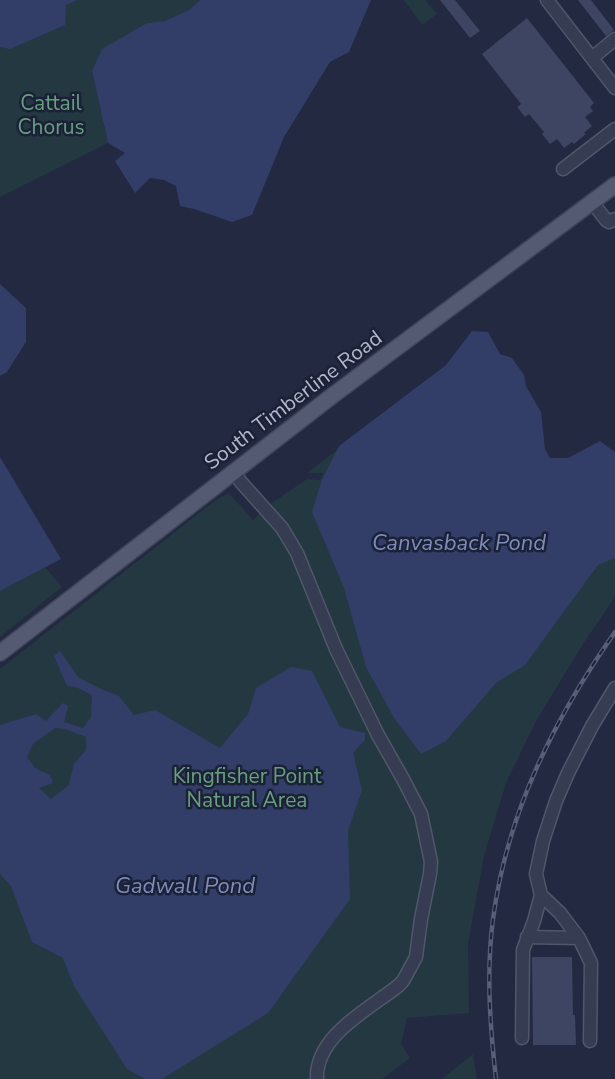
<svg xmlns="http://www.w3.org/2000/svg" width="615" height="1079" font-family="'Nunito Sans',sans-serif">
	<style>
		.green { fill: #243842 }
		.water { fill: #323d68; fill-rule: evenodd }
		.building { fill: #3d4562 }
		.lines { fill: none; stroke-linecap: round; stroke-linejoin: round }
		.minor-casing { stroke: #51576b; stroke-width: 15 }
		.major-casing { stroke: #3f455a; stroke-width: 18 }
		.minor { stroke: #363c51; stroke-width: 12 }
		.major { stroke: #545a71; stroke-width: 15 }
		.rail-casing { stroke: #585e78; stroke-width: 4.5 }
		.rail { stroke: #1b2136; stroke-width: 2; stroke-dasharray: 7; stroke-linecap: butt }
		.labels { text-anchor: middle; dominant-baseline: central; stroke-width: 5; stroke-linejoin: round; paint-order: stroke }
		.park-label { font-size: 21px; fill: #679f7f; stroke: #1b2136 }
		.street-label { font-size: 21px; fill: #b2b7cb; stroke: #1b2136 }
		.water-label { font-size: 22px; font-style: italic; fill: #7f8bba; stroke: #1b2136 }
	</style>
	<rect width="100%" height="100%" fill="#222941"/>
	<path class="green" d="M0,0H200L189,10L165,21L147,23L92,72L108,143L0,197Z
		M404,0H425L437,14L422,25Z
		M471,347L538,463L615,516V597L585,641L536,721L506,783L484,856L468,944L469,1013L407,1018L401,1044L410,1058L382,1079H0V669L217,499L229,493L253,520L269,505L307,479L320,480L323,473H307Z
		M45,567L62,587L0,637V591Z
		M473,1054L477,1079H442Z"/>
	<path class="water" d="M0,0H77L66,5L65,25L10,49L0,47Z
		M200,0H371L349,52L330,62L284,137L252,215L232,222L194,209L180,206L176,186L164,180L150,178L135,193L115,161L125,153L108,143L92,71L102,49L147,23L165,21L189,10Z
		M0,284L26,308V342L7,372L0,376Z
		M472,331L488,332L500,354L512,358L524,375L526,386L541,412L545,449L550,458H568L600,441L615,452V558L598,565L525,665L496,683L446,741L421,754L394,718L366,667L344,588L312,512L322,480L339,446L446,365Z
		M0,457L61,559L0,591Z
		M60,651L78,677L101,689L119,696L134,715L155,710L220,748L248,714L256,688L291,667L312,671L340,727L365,733V740L353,753L362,790L348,831L350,899L268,1013L162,1079H145L127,1069L74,986L63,958L32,942L11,886L0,874V725L36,714L46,721L63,703L68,706L64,722L83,728L91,717L92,695L76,687L67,686L54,656ZM55,728L65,729L86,737V750L74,764L69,785L51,799L39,788L53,783L50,775L35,768L27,757L33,744Z"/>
	<path class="building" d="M440,0H455L480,31L470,38Z
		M578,0H591L614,30L606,36Z
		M527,18L594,103L590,107L593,111L585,117L592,126L584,133L586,134L574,144L572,142L564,148L557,139L550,144L542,134L544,132L529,114L525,117L517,107L521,104L482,54Z
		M532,957H572L573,1015H575L576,1045H533Z"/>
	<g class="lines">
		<g class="minor-casing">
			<path id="minor" d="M547,0L615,88
				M592,58L615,39
				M563,169L615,129
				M592,202L606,220L609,222L615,219
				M234,471L240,481L282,528L297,553L336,649L378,735L403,779L421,814L431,862L430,874L421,919L416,957L403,981L398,986C369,1009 315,1036 317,1079
				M541,895L560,913L579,938L591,963L590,1041
				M527,937L579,938
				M522,1038L523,950L534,921L541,895L536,874L543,841L556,801L568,773L592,726L615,688"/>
		</g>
		<g class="major-casing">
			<path id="major" d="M0,653L332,396L615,185"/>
		</g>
		<use href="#minor" class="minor"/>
		<use href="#major" class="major"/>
		<g class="rail-casing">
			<path id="rail" d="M496,1079C490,1026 486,972 493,919C507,813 554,719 615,632"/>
		</g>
		<use href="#rail" class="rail"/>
	</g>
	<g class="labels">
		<g class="park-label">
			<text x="51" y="103">Cattail<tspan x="51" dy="24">Chorus</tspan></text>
			<text x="247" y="776">Kingfisher Point<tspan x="247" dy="24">Natural Area</tspan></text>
		</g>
		<g class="street-label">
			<text transform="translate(293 400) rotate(-37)">South Timberline Road</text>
		</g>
		<g class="water-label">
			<text x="459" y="543">Canvasback Pond</text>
			<text x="185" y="886">Gadwall Pond</text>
		</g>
	</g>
</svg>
